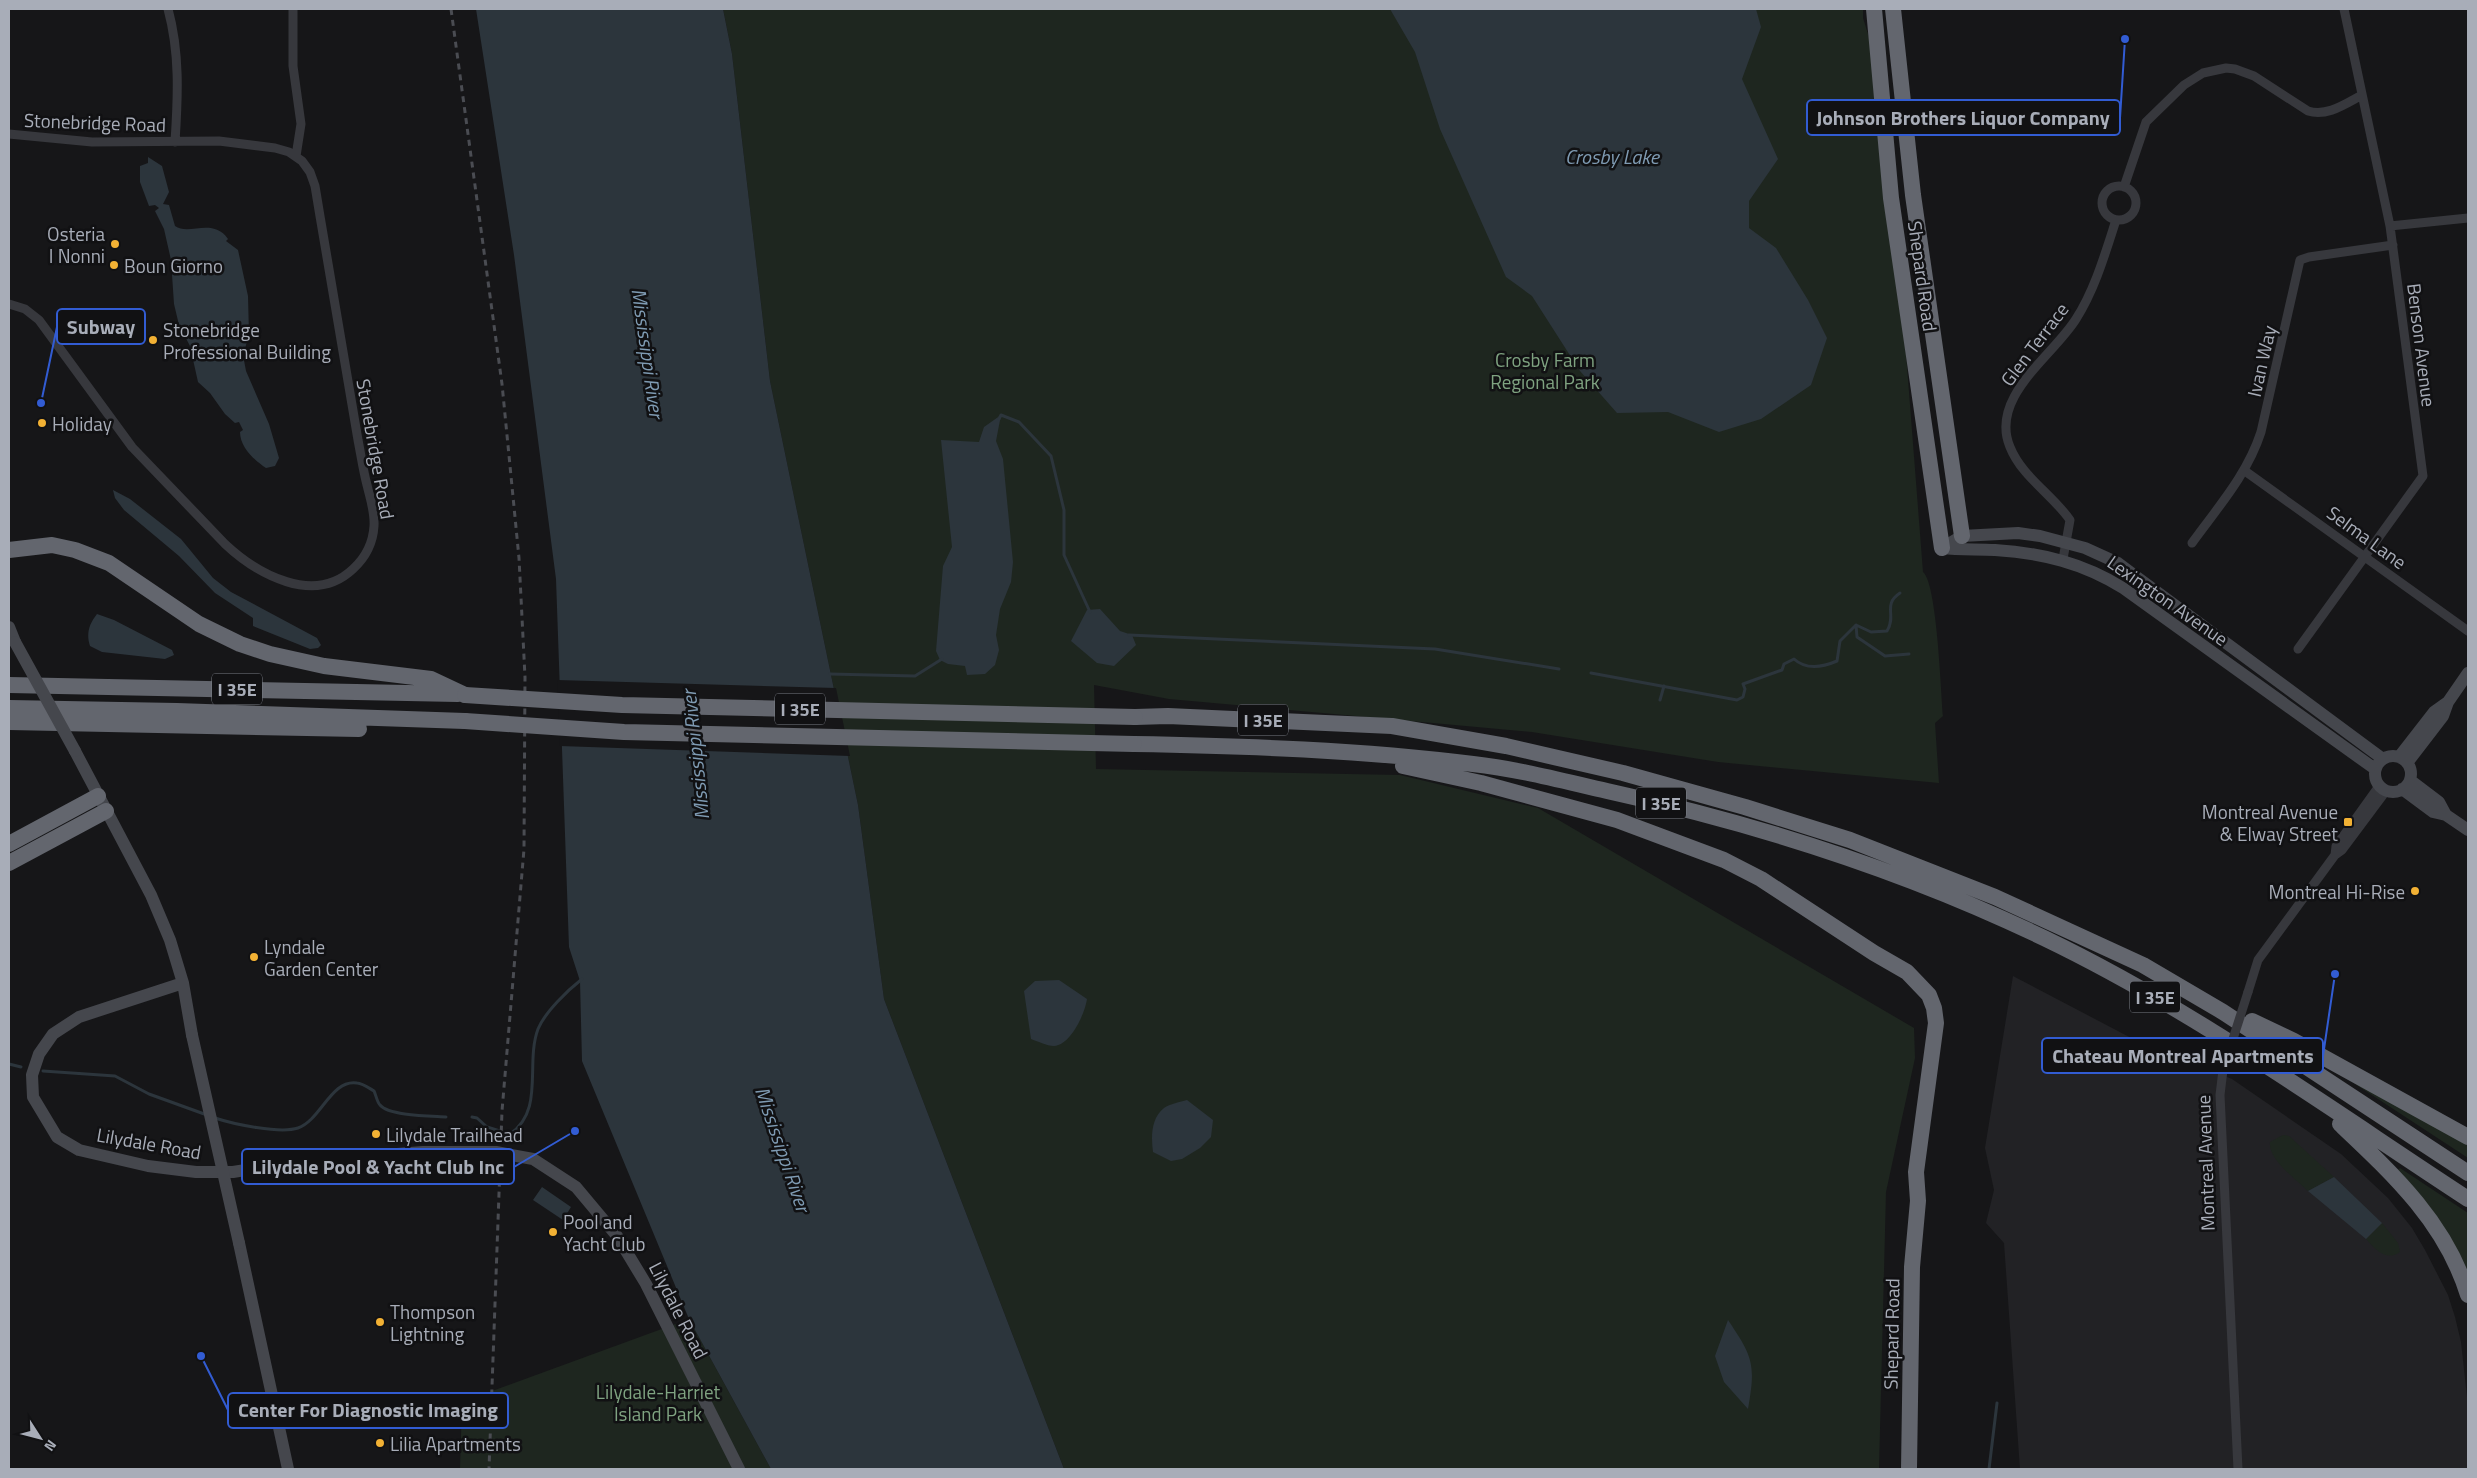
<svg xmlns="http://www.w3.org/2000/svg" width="2477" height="1478" font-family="'Titillium Web',sans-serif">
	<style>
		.built { fill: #222225 }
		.green { fill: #1e261f }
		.water { fill: #2c353c }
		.pier { fill: #161618 }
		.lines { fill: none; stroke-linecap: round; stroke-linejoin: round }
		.stream { stroke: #2c353c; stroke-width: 3 }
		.street { stroke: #37383d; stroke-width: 9 }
		.secondary { stroke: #45474d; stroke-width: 12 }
		.highway { stroke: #63666e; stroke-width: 16 }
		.rail { stroke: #4a4c52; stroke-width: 3; stroke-dasharray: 6 5; stroke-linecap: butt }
		.street-bridge { stroke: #37383d; stroke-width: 9 }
		.secondary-bridge { stroke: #45474d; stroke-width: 12 }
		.highway-bridge { stroke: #63666e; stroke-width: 16 }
		.poi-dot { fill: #f2b134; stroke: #111113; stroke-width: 2 }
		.labels { text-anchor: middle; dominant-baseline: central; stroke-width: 5; stroke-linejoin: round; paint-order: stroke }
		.shield { fill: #111113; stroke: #7b7e86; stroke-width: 1 }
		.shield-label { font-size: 18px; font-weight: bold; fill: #a8adb8 }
		.street-label { font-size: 19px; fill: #a8adb8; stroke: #111113 }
		.poi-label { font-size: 19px; fill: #a8adb8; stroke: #111113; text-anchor: start }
		.park-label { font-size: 19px; fill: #7fa381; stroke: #111113 }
		.water-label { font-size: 20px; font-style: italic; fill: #7f9bb3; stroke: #111113 }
		.leader { fill: none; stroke: #325cd3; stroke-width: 2 }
		.callout-dot { fill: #325cd3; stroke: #111113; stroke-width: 2 }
		.callout { fill: #111113; stroke: #325cd3; stroke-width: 2 }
		.callout-label { font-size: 20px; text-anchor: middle; font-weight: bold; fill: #a8adb8 }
	</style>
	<rect width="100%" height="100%" fill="#161618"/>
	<path class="built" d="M2013,976L2135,1040L2232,1079L2341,1154L2388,1198L2412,1228L2425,1250L2448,1295L2455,1317L2461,1342L2468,1406V1469H2020L2004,1243L1986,1223L1994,1190L1985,1148Z"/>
	<path class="green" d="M723,9H1863V18L1873,50L1903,315L1923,572C1937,583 1941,692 1943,716L1935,723L1939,783L1718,762L1532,732L1169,699L1094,685L1096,769L1400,775L1538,808L1914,1028L1915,1058L1886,1192L1879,1469H1064L884,999L858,805L770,381L732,54Z
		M2349,1080L2468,1141V1158Z
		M2283,1135L2289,1136L2334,1177L2308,1191C2296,1179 2268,1160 2270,1142Z
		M2400,1168L2468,1213V1277L2398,1170Z
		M2382,1223L2398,1243L2400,1252C2386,1262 2375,1249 2366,1239Z
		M689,1319L771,1469H460L462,1402Z"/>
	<path class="water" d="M476,9H723L732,54L770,381L858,805L884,999L1064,1469H771L689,1319L582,1061L580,981L569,947L556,579L514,255Z
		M1390,9H1756L1761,27L1742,79L1778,159L1749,201V228L1776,248L1808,300L1827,338L1811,385L1761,419L1719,432L1668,412L1617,413L1580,371L1532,296L1506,277L1440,129L1415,52Z
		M148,157L162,166L169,192L163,204L169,205L175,226C189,236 213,217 228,239L226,241L238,250L248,296L249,335L243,355L246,371L269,424L279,458L275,466L266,468C254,460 240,447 240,432L243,430L239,422L235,423L225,414L210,393L198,382L190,346L179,325L174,304L171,260L164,229L155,211L159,208L155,205L149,206L140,182V166L148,163Z
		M1001,415L996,441L1003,459L1013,562L1011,582L1000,609L996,635L999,650L995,665L985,674L967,675L965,666L948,664L940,660L936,651L943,566L952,547L941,440L979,442L984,427Z
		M113,490L130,499L181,539L213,578L231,592L317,638L321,645L318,648L310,649L253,626V618L215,593L179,556L124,510L115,498Z
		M1100,609L1120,631L1132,635L1136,645L1114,666L1097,663L1071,641L1087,610Z
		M97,614L114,620L172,650L174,655L165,659L102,652L90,646C86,634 89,624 97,614Z
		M1059,980L1087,999C1085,1013 1071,1045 1054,1046C1047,1046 1037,1041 1031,1039L1024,991L1035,981Z
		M1187,1100L1213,1120L1211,1137L1200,1148L1182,1159L1171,1161L1153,1152C1151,1137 1151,1118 1164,1108C1170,1104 1180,1102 1187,1100Z
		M2334,1177L2382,1223L2366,1239L2308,1191Z
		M542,1187L571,1207L563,1220L533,1200Z
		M1728,1320C1753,1357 1756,1364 1748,1409L1724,1382L1715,1356Z"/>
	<path class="pier" d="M557,680L836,688L850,756L560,746Z"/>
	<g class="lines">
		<path class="stream" d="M999,419L1001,415L1019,422L1051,456L1064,510V555L1090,612
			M1856,625L1857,637L1885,656L1909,654
			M1129,635L1435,649L1559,669
			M1591,673L1737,700L1743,697L1745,689L1743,684L1782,670L1784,664L1794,659C1806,670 1823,667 1837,661L1840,641L1856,625L1871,632L1887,631C1897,615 1882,605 1900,593
			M830,674L915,676L942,659
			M1660,700L1664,686
			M9,1064L21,1067
			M43,1071L115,1076L149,1094L207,1115
			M472,1117L477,1118L487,1127L510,1134C545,1110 525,1064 538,1029C545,1012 568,990 582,979
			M215,1118C233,1124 280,1134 298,1128C321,1120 331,1079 357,1083C362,1083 369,1088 374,1091C376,1095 377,1102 380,1105C389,1116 432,1116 446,1117
			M1989,1469L1997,1403"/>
		<path class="street" d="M168,9C180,53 178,96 175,142
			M293,9V66L301,124L296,156
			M9,134L92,142L219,141L275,148L289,152L302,161L310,172L315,186C329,271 344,356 358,440C361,455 363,470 367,485C370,498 375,512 374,526C373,543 365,558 353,569C314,606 257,574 225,544L132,447L39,320L25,309L9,304
			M2102 203a17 17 0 1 1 34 0a17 17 0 1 1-34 0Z
			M2124,187L2146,122L2184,85L2203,73L2226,68L2235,69L2254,76L2308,111C2327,117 2345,104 2362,95
			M2390,226L2468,218
			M2245,471L2468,631
			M2192,543C2218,507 2247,475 2261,432L2300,260L2309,257L2393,245
			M2063,559L2070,520C2052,494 2022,477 2010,447C1989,397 2053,356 2076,319C2095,289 2105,254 2116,220
			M2298,649L2423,476L2390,226L2344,9
			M2335,855L2336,846L2379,786
			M2248,992L2258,960L2335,855L2342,850L2386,791
			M2223,1070L2220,1095L2238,1469"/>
		<path class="secondary" d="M1942,548L1962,536L2018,533L2040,536L2085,548L2118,563L2134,575L2383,759
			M1942,548C1960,550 1977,549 1995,550C2042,553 2083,563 2123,588L2375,769
			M9,627L15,642
			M75,751L151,895L170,940L183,983L192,1035
			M2375 774a18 18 0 1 1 36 0a18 18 0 1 1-36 0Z
			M2399,757L2434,712L2448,702
			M2407,763L2443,716L2448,702L2468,673
			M2410,780L2439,802L2446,815
			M2402,789L2433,812L2446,815L2468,830
			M183,983L79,1017L53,1034L39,1054L32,1075L33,1097L57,1137L79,1150L148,1166L196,1172H233L324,1157L384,1155L423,1152H496L533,1159L576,1187L617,1236L646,1284L739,1469
			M239,1243L288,1469"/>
		<path class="highway" d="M1874,9L1891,198L1942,548
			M1893,9L1913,195L1962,536
			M9,550L52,545L75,550L109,563L199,624L240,644L270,654L324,666L431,679L465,695
			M9,685L458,694
			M9,708L177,711L465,721
			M1135,717L1168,716L1392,726L1506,746L1623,773L1745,807L1850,840L1995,897L2143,965L2223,1012L2468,1173
			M9,722L359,729
			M1134,744C1247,746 1361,750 1473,764C1518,769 1563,781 1607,791C1758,824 1905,871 2044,938C2194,1010 2330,1109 2468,1199
			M1403,766L1481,783L1617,820L1724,860L1761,879L1874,953L1907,972L1929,995L1934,1008L1936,1023L1916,1172L1918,1201L1912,1267L1909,1469
			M9,844L98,796
			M9,863L106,811
			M2252,1021L2294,1041L2468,1137
			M2340,1124C2393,1174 2446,1223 2468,1295"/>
		<path class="rail" d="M451,9L502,384L519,558L525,677L524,849L502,1111L489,1469"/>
		<path class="street-bridge" d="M2223,1070L2248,992"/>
		<path class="secondary-bridge" d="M15,642L75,751
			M192,1035L239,1243"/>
		<path class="highway-bridge" d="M465,695L622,705L1135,717
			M465,721L624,732L1134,744"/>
	</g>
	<g class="poi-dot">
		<circle cx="115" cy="244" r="5"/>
		<circle cx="114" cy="265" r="5"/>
		<circle cx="153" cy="340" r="5"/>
		<circle cx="42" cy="423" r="5"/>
		<rect x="2343" y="817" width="10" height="10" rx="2.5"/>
		<circle cx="2415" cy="891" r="5"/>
		<circle cx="254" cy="957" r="5"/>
		<circle cx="376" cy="1134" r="5"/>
		<circle cx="553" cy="1232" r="5"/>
		<circle cx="380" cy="1322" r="5"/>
		<circle cx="380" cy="1443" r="5"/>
	</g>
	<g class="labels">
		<g class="shield">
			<rect x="212" y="673.5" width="50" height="31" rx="4"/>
			<rect x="775" y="693.5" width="50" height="31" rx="4"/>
			<rect x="1238" y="704.5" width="50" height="31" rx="4"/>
			<rect x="1636" y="787.5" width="50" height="31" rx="4"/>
			<rect x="2130" y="981.5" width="50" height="31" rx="4"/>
		</g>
		<g class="shield-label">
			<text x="237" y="689">I 35E</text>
			<text x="800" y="709">I 35E</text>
			<text x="1263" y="720">I 35E</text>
			<text x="1661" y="803">I 35E</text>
			<text x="2155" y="997">I 35E</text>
		</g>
		<g class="street-label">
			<text transform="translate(95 122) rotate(2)">Stonebridge Road</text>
			<text transform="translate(1923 276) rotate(82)">Shepard Road</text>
			<text transform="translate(2034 344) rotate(-53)">Glen Terrace</text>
			<text transform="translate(2422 345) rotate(83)">Benson Avenue</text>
			<text transform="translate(2261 361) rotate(-77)">Ivan Way</text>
			<text transform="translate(376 449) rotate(80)">Stonebridge Road</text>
			<text transform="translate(2367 537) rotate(36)">Selma Lane</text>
			<text transform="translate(2168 600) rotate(35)">Lexington Avenue</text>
			<text transform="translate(149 1143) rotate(10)">Lilydale Road</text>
			<text transform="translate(2205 1163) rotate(-92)">Montreal Avenue</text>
			<text transform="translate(679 1310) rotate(63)">Lilydale Road</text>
			<text transform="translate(1891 1334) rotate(-89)">Shepard Road</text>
		</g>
		<g class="poi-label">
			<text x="105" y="233" text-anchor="end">Osteria<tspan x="105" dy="22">I Nonni</tspan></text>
			<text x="124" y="265">Boun Giorno</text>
			<text x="163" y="329">Stonebridge<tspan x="163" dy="22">Professional Building</tspan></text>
			<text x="52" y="423">Holiday</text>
			<text x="2338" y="811" text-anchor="end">Montreal Avenue<tspan x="2338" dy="22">&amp; Elway Street</tspan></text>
			<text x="2405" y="891" text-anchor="end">Montreal Hi-Rise</text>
			<text x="264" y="946">Lyndale<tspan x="264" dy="22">Garden Center</tspan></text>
			<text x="386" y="1134">Lilydale Trailhead</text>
			<text x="563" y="1221">Pool and<tspan x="563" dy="22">Yacht Club</tspan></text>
			<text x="390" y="1311">Thompson<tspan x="390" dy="22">Lightning</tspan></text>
			<text x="390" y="1443">Lilia Apartments</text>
		</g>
		<g class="park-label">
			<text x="1545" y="359">Crosby Farm<tspan x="1545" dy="22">Regional Park</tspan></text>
			<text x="658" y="1391">Lilydale-Harriet<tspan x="658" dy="22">Island Park</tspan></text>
		</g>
		<g class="water-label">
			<text x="1612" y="156">Crosby Lake</text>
			<text transform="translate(648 353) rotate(82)">Mississippi River</text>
			<text transform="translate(695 755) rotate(-96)">Mississippi River</text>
			<text transform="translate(783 1149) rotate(71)">Mississippi River</text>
		</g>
	</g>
	<path class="leader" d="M2125 39L2120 118M41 403L57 327M2335 974L2323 1056M575 1131L514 1167M201 1356L228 1410"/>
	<g class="callout-dot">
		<circle cx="2125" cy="39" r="5"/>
		<circle cx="41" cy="403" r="5"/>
		<circle cx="2335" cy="974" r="5"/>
		<circle cx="575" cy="1131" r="5"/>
		<circle cx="201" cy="1356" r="5"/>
	</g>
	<g class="callout">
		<rect x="1807" y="100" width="313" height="35" rx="5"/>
		<rect x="57" y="309" width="88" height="35" rx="5"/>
		<rect x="2042" y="1038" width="281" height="35" rx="5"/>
		<rect x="242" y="1149" width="272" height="35" rx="5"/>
		<rect x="228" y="1393" width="280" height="35" rx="5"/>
	</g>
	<g class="callout-label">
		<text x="1963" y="125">Johnson Brothers Liquor Company</text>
		<text x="101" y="334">Subway</text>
		<text x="2183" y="1063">Chateau Montreal Apartments</text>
		<text x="378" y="1174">Lilydale Pool &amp; Yacht Club Inc</text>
		<text x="368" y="1417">Center For Diagnostic Imaging</text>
	</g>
	<rect width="2477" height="1478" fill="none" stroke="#a8adb8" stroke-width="20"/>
	<g transform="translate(40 1438) rotate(126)" stroke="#111113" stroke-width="4" paint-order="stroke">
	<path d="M0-4L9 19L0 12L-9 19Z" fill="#a8adb8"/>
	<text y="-8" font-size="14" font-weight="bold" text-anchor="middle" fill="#a8adb8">N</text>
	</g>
</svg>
